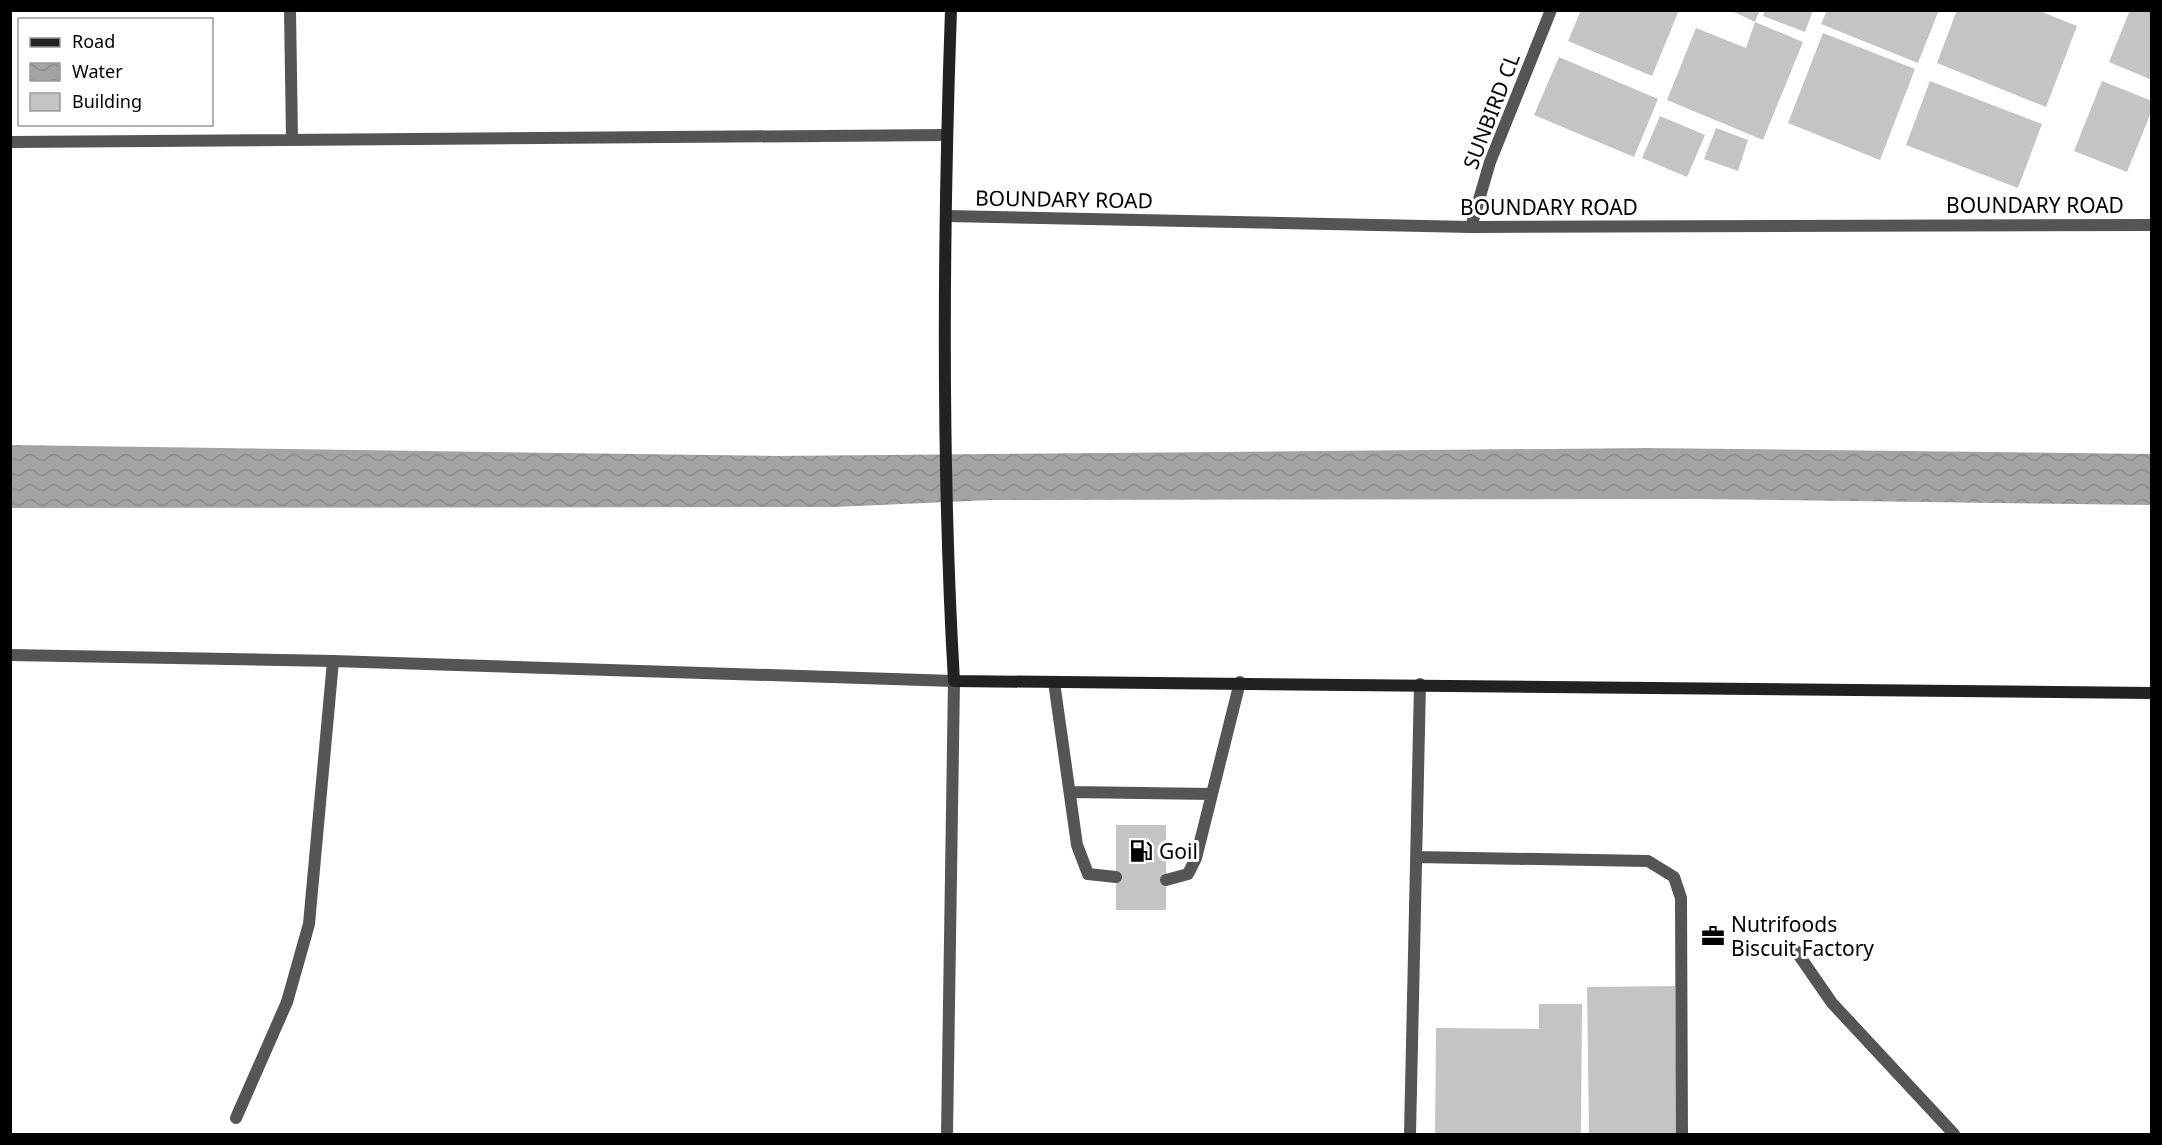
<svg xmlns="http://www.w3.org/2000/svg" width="2162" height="1145" font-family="'Noto Sans',sans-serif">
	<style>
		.water { fill: url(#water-waves) }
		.building { fill: #c4c4c4 }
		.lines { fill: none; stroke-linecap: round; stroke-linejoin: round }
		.lane { stroke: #555; stroke-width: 12 }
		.street { stroke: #555; stroke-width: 12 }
		.secondary { stroke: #222; stroke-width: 12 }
		.labels { text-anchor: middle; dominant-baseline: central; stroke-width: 6; stroke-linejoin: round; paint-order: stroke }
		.street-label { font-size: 21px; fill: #000; stroke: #fff }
		.poi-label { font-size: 21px; fill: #000; stroke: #fff; text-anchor: start }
	</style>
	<defs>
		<pattern id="water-waves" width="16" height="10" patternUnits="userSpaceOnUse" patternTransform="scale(1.5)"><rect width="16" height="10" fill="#a3a3a3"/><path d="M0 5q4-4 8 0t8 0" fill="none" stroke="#8b8b8b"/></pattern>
	</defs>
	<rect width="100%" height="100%" fill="#fff"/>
	<path class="water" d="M11,445L777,456L1647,448L2152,454L2151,505L1697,499L992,500L835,507L11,508Z"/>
	<path class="building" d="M1581,10H1679L1652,76L1568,41Z
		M1730,10H1760L1755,22Z
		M1765,10H1813L1805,32L1763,16Z
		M1827,10H1939L1918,63L1821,24Z
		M1957,10H2037L2077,26L2046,107L1937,63Z
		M2130,10H2152V80L2109,62Z
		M1755,22L1803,42L1763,140L1667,100L1696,28L1746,48Z
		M1823,33L1915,69L1880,160L1788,123Z
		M1559,57L1658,99L1634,157L1534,115Z
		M1930,81L2042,124L2018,188L1906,145Z
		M2102,81L2152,101V110L2127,172L2074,151Z
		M1660,116L1705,135L1687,177L1642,158Z
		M1716,128L1748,140L1738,171L1704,159Z
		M1116,825H1166V910H1116Z
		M1675,986L1677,1134H1589L1587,987Z
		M1539,1004H1582L1581,1134H1435L1436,1028L1539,1029Z"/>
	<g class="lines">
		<path class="lane" d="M1054,682L1077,845L1088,874L1116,877
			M1070,792L1212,794
			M1416,857L1648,861L1674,877L1681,898L1682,1134
			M1166,880L1188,874L1196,858L1240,682
			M1796,951L1832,1003L1954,1134
			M236,1118L287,1002L309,924L333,661
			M947,1134L954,681
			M1410,1134L1420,684"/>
		<path class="street" d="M290,10L292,139
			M10,142L947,135
			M947,216L1471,227L2152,225
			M1471,227L1490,162L1551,10
			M10,655L333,661L954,681"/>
		<path class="secondary" d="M951,10C943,234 941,458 954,681L2152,693"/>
	</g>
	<defs>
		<g id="fuel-bare" transform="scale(1.8)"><path d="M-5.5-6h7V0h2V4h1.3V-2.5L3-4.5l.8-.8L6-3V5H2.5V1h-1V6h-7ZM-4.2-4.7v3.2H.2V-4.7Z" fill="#000" stroke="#fff" stroke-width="2.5" paint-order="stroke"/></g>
		<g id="office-bare" transform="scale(1.8)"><path d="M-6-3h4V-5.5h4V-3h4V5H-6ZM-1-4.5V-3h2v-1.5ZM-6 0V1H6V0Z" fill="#000" stroke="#fff" stroke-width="2.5" paint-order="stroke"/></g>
	</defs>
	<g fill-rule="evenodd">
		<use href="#fuel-bare" x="1141" y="851"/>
		<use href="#office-bare" x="1713" y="936"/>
	</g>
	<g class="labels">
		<g class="street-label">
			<text transform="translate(1491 111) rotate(-69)">SUNBIRD CL</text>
			<text transform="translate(1064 199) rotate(1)">BOUNDARY ROAD</text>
			<text x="2035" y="205">BOUNDARY ROAD</text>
			<text x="1549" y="207">BOUNDARY ROAD</text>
		</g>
		<g class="poi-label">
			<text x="1159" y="851">Goil</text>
			<text x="1731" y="924">Nutrifoods<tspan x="1731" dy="24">Biscuit Factory</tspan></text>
		</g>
	</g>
	<rect width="2162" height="1145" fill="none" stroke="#000000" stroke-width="24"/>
	<rect x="18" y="18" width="195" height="108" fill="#ffffff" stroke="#999999" stroke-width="1.5"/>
	<rect x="30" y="38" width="30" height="9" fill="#222222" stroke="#999999" stroke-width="1.5"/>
	<text x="72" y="48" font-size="18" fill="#000000">Road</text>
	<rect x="30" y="63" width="30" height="18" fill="url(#water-waves)" stroke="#999999" stroke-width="1.5"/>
	<text x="72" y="78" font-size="18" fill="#000000">Water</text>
	<rect x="30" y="93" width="30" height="18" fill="#c4c4c4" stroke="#999999" stroke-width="1.5"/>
	<text x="72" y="108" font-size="18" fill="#000000">Building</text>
</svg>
